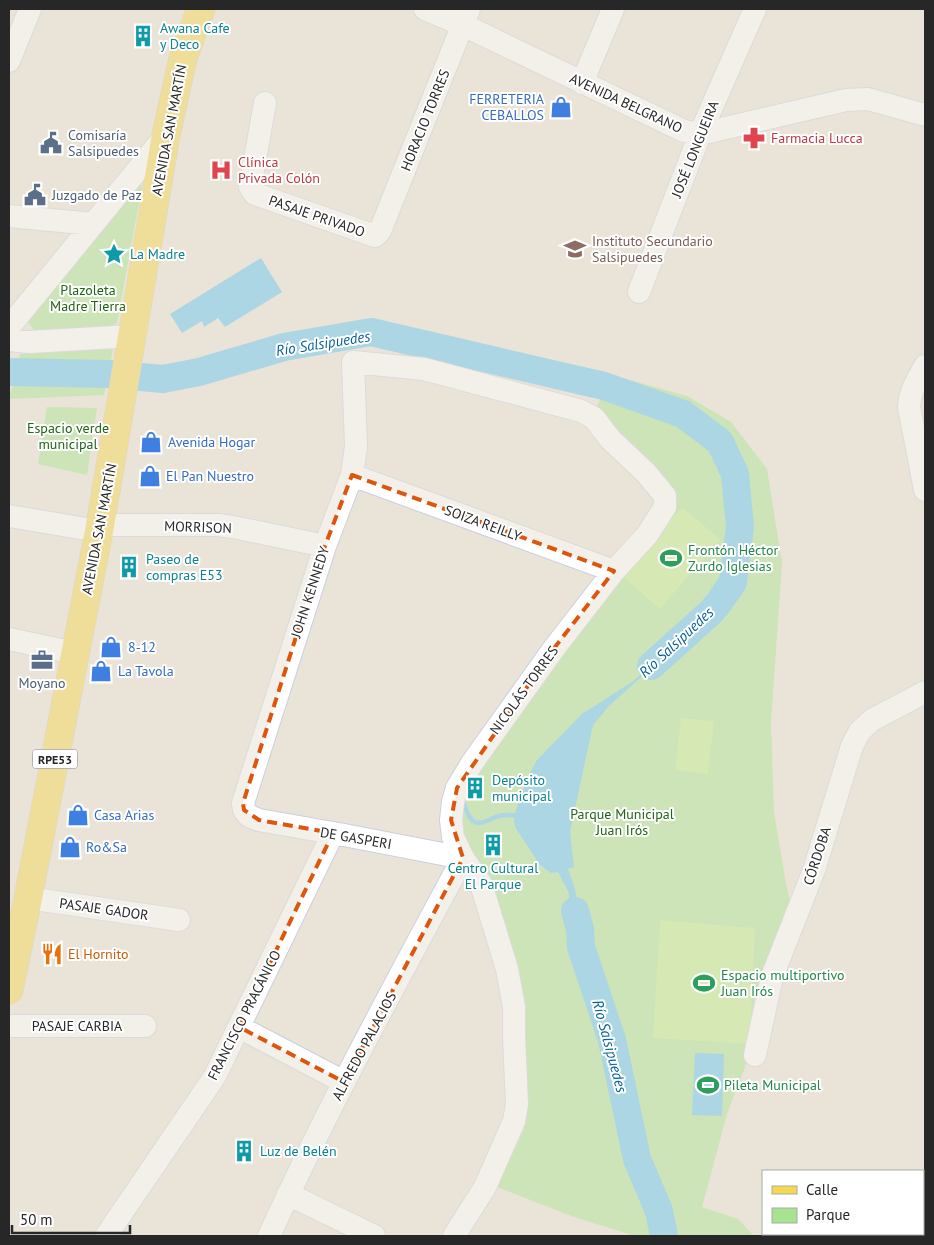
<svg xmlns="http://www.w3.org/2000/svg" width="934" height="1245" font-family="'PT Sans',sans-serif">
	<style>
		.green { fill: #a8e490 }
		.pitch { fill: #beed8a }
		.water { fill: #63c6f3 }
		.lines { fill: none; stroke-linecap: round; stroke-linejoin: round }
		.stream { stroke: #63c6f3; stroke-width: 4.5 }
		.river { stroke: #63c6f3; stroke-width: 28 }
		.minor-casing { stroke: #cccfe1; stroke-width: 24 }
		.major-casing { stroke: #c7c7c7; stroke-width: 29 }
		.minor { stroke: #fff; stroke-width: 22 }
		.major { stroke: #f6d850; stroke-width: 28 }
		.marked { fill: none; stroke: #de560d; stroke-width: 4; stroke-dasharray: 10 6; stroke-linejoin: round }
		.labels { text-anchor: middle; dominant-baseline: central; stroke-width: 4; stroke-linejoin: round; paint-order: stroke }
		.shield { fill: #fff; stroke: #686868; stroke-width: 1 }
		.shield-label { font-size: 12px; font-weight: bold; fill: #272727 }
		.culture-label { font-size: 14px; fill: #0d838f; stroke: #fff; text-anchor: start }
		.shop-label { font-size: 14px; fill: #366cbe; stroke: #fff; text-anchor: start }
		.street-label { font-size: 14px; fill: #272727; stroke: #fff }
		.service-label { font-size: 14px; fill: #4e5e75; stroke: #fff; text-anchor: start }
		.health-label { font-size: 14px; fill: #be3a42; stroke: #fff; text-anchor: start }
		.education-label { font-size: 14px; fill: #785e54; stroke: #fff; text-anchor: start }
		.park-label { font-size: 14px; fill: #226416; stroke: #fff }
		.leisure-label { font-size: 14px; fill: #27864d; stroke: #fff; text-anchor: start }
		.food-label { font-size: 14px; fill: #c56008; stroke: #fff; text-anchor: start }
		.water-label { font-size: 15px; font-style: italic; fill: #07609a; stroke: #fff }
	</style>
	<rect width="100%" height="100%" fill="#eae3d7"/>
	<path class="green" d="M138,184L142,186L117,323L106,331L37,335L27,320Z
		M99,346L113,350L104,395L9,399L20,354L72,350Z
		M608,374L687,396L731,422L767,469L782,563L771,722L774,812L785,878L792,913L753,1046L727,1114L702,1207L738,1219L754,1236H628L629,1234L574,1217L497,1187L524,1130V1001L513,951L482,880L465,855L457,803L474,772L673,511L594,418Z
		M47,407L97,408L87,475L38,464Z"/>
	<path class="pitch" d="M682,507L720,539L660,609L622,576Z
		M681,718L714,721L708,774L675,770Z
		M660,920L755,928L750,1044L653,1038Z"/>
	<path class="water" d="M261,258L282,292L225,327L218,318L204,327L202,321L182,333L170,314Z
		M678,642L673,648L609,706L593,725L570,832L574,867L568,869L575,889L583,936L581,947L572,908L568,891L558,872L551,873L540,865L515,827L514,819L515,813L529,775L537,760L582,714L632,682Z
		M695,1053L724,1054L722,1116L692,1115Z"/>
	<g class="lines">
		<path class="stream" d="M461,799C466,806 466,814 472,820C480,828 491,817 499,816C506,814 513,815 520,817"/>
		<path class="river" d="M9,372L108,374L163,379L199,372L284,347L371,332L604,386L683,414L720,442L735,474L740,527L733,582L720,601L711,612L651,666
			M575,911L580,929L581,947L612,1040L637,1159L659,1211L664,1236"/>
		<g class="minor-casing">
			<path id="minor" d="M425,9L463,25L684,131L700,134L846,100L868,99L925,115
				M9,61L30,9
				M582,83L613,9
				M265,103L250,187L255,194L375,236L380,231L469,9
				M9,216L93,224
				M639,292L700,134L755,9
				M9,327L166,135
				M9,340L30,342L132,336
				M925,366C917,381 910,390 909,407L925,490
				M352,475L614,571
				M9,516L86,529L112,525H218L233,527L325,546
				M9,639L75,653
				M28,898L179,920
				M9,1026H145
				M239,1027L344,1082
				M755,1055L772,977L814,870L852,746L860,731L872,720L925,692
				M288,1194L374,1236
				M106,1236L215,1076L333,833
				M269,1236C328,1107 396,983 463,858L344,835L259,820L249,816L244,810L243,803L325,546L352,475L356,447L353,362L424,369L581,411L594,418L610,439L646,473L665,496V507L647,535L614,571L555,647L472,763L457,788L453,802L451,820L453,837L463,858L481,884L507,969L514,1007V1037L517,1104L514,1121L485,1187L454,1236"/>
		</g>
		<g class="major-casing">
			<path id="major" d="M9,990L28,898L100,526L166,135L183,58L201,9"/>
		</g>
		<use href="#minor" class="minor"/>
		<use href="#major" class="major"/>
	</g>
	<path d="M0 0H934V1245H0ZM352,475L614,571L555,647L457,788L451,820L463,858L344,1082L239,1027L333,833L259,820L244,810L243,803L325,546Z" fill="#eae3d7" fill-opacity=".55" fill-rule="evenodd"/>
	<path class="marked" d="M352,475L614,571L555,647L457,788L451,820L463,858L344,1082L239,1027L333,833L259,820L244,810L243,803L325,546Z"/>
	<defs>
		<g id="building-bare" transform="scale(1.725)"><path d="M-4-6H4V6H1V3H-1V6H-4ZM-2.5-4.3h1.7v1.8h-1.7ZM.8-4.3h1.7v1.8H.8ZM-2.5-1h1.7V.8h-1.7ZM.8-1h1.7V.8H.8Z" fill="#0f9aa8" stroke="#fff" stroke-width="2.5" paint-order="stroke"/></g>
		<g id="shop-bare" transform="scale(1.725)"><path d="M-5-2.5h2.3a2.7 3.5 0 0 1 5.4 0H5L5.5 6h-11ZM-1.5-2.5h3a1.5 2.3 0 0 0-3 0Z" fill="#3f7fe0" stroke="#fff" stroke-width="2.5" paint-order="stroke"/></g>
		<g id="pharmacy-bare" transform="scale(1.725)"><path d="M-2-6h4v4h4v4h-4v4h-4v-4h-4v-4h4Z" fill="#e0444e" stroke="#fff" stroke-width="2.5" paint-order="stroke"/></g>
		<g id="civic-bare" transform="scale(1.725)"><path d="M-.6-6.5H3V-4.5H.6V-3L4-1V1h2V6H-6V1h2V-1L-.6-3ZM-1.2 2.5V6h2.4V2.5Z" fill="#5c6f8a" stroke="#fff" stroke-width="2.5" paint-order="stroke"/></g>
		<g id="hospital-bare" transform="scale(1.725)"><path d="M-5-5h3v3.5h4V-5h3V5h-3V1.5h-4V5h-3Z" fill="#e0444e" stroke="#fff" stroke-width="2.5" paint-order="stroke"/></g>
		<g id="school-bare" transform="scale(1.725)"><path d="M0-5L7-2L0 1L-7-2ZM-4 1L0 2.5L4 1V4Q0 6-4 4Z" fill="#8d6e63" stroke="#fff" stroke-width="2.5" paint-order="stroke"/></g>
		<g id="sight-bare" transform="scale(1.725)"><path d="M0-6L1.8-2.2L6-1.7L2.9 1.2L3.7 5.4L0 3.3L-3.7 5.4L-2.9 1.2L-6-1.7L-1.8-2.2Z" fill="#0f9aa8" stroke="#fff" stroke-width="2.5" paint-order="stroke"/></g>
		<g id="stadium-bare" transform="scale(1.725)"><path d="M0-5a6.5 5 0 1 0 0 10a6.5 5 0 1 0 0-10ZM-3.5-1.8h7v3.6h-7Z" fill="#2e9e5b" stroke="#fff" stroke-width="2.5" paint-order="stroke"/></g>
		<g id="office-bare" transform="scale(1.725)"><path d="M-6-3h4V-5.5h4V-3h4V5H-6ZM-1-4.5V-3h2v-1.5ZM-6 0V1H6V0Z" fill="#5c6f8a" stroke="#fff" stroke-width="2.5" paint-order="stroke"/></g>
		<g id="restaurant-bare" transform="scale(1.725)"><path d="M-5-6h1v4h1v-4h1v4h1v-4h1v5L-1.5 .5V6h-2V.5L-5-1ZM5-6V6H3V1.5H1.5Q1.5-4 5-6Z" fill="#e8710a" stroke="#fff" stroke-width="2.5" paint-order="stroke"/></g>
	</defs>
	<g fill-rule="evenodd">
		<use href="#building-bare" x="143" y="36"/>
		<use href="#shop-bare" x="561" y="107"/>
		<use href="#pharmacy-bare" x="754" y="138"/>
		<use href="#civic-bare" x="51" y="143"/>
		<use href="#hospital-bare" x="221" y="170"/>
		<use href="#civic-bare" x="35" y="195"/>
		<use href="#school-bare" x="575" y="249"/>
		<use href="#sight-bare" x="114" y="254"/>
		<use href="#shop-bare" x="151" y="442"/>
		<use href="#shop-bare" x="150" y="476"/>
		<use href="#stadium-bare" x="671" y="558"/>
		<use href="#building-bare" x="129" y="567"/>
		<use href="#shop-bare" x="111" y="647"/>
		<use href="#office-bare" x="42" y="660"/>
		<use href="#shop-bare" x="101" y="671"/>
		<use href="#building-bare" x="475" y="788"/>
		<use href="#shop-bare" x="78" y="815"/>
		<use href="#building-bare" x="493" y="845"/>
		<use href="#shop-bare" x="70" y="847"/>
		<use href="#restaurant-bare" x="52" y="954"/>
		<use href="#stadium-bare" x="704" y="983"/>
		<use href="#stadium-bare" x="708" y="1085"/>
		<use href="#building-bare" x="244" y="1151"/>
	</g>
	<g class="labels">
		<rect class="shield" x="32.5" y="749.5" width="45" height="19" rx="4"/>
		<g class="shield-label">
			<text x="55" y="759">RPE53</text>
		</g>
		<g class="culture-label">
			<text x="160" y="28">Awana Cafe<tspan x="160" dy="16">y Deco</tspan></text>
			<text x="130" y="254">La Madre</text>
			<text x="146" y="559">Paseo de<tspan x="146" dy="16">compras E53</tspan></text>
			<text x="492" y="780">Depósito<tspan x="492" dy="16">municipal</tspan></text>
			<text x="493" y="868" text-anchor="middle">Centro Cultural<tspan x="493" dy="16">El Parque</tspan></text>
			<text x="260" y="1151">Luz de Belén</text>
		</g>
		<g class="shop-label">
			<text x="544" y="99" text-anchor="end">FERRETERIA<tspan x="544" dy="16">CEBALLOS</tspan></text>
			<text x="168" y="442">Avenida Hogar</text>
			<text x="166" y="476">El Pan Nuestro</text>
			<text x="128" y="647">8-12</text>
			<text x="118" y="671">La Tavola</text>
			<text x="94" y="815">Casa Arias</text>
			<text x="86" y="847">Ro&amp;Sa</text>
		</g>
		<g class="street-label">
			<text transform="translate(626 103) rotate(25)">AVENIDA BELGRANO</text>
			<text transform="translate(425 120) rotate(-68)">HORACIO TORRES</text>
			<text transform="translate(169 130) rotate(-79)">AVENIDA SAN MARTÍN</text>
			<text transform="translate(695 149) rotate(-68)">JOSÉ LONGUEIRA</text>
			<text transform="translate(317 216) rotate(19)">PASAJE PRIVADO</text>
			<text transform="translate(483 523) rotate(20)">SOIZA REILLY</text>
			<text transform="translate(198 527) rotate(2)">MORRISON</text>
			<text transform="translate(99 529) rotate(-79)">AVENIDA SAN MARTÍN</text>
			<text transform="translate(310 592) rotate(-72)">JOHN KENNEDY</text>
			<text transform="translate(524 690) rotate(-54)">NICOLÁS TORRES</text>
			<text transform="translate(356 838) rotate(10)">DE GASPERI</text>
			<text transform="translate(817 856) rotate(-72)">CÓRDOBA</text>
			<text transform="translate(104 909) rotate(8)">PASAJE GADOR</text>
			<text transform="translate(244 1015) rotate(-63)">FRANCISCO PRACÁNICO</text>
			<text x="77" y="1026">PASAJE CARBIA</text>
			<text transform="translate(364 1046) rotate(-62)">ALFREDO PALACIOS</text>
		</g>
		<g class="service-label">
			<text x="68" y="135">Comisaría<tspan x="68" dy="16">Salsipuedes</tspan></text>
			<text x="52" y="195">Juzgado de Paz</text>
			<text x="42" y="683" text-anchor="middle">Moyano</text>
		</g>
		<g class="health-label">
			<text x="771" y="138">Farmacia Lucca</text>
			<text x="238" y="162">Clínica<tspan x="238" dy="16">Privada Colón</tspan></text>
		</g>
		<g class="education-label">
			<text x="592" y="241">Instituto Secundario<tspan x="592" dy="16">Salsipuedes</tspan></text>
		</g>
		<g class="park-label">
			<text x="88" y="290">Plazoleta<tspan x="88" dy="16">Madre Tierra</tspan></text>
			<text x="68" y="428">Espacio verde<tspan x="68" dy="16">municipal</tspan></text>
			<text x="622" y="814">Parque Municipal<tspan x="622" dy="16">Juan Irós</tspan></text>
		</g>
		<g class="leisure-label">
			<text x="688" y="550">Frontón Héctor<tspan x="688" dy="16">Zurdo Iglesias</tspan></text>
			<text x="721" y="975">Espacio multiportivo<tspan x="721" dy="16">Juan Irós</tspan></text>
			<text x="724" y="1085">Pileta Municipal</text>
		</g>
		<g class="food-label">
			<text x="68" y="954">El Hornito</text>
		</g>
		<g class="water-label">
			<text transform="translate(323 343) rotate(-9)">Río Salsipuedes</text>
			<text transform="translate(676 642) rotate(-43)">Río Salsipuedes</text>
			<text transform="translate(610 1046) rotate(75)">Río Salsipuedes</text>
		</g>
	</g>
	<rect width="934" height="1245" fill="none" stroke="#272727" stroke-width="20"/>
	<rect x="762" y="1170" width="162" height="65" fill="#ffffff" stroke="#a9a9a9"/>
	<rect x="772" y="1186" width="25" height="8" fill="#f6d850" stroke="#a9a9a9"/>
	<text x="806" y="1195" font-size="15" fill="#272727">Calle</text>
	<rect x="772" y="1208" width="25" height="15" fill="#a8e490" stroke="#a9a9a9"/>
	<text x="806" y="1220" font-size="15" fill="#272727">Parque</text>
	<path d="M12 1225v8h118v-8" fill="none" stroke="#272727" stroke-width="2.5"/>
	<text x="20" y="1225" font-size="15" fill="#272727" stroke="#ffffff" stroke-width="4" paint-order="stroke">50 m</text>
</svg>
